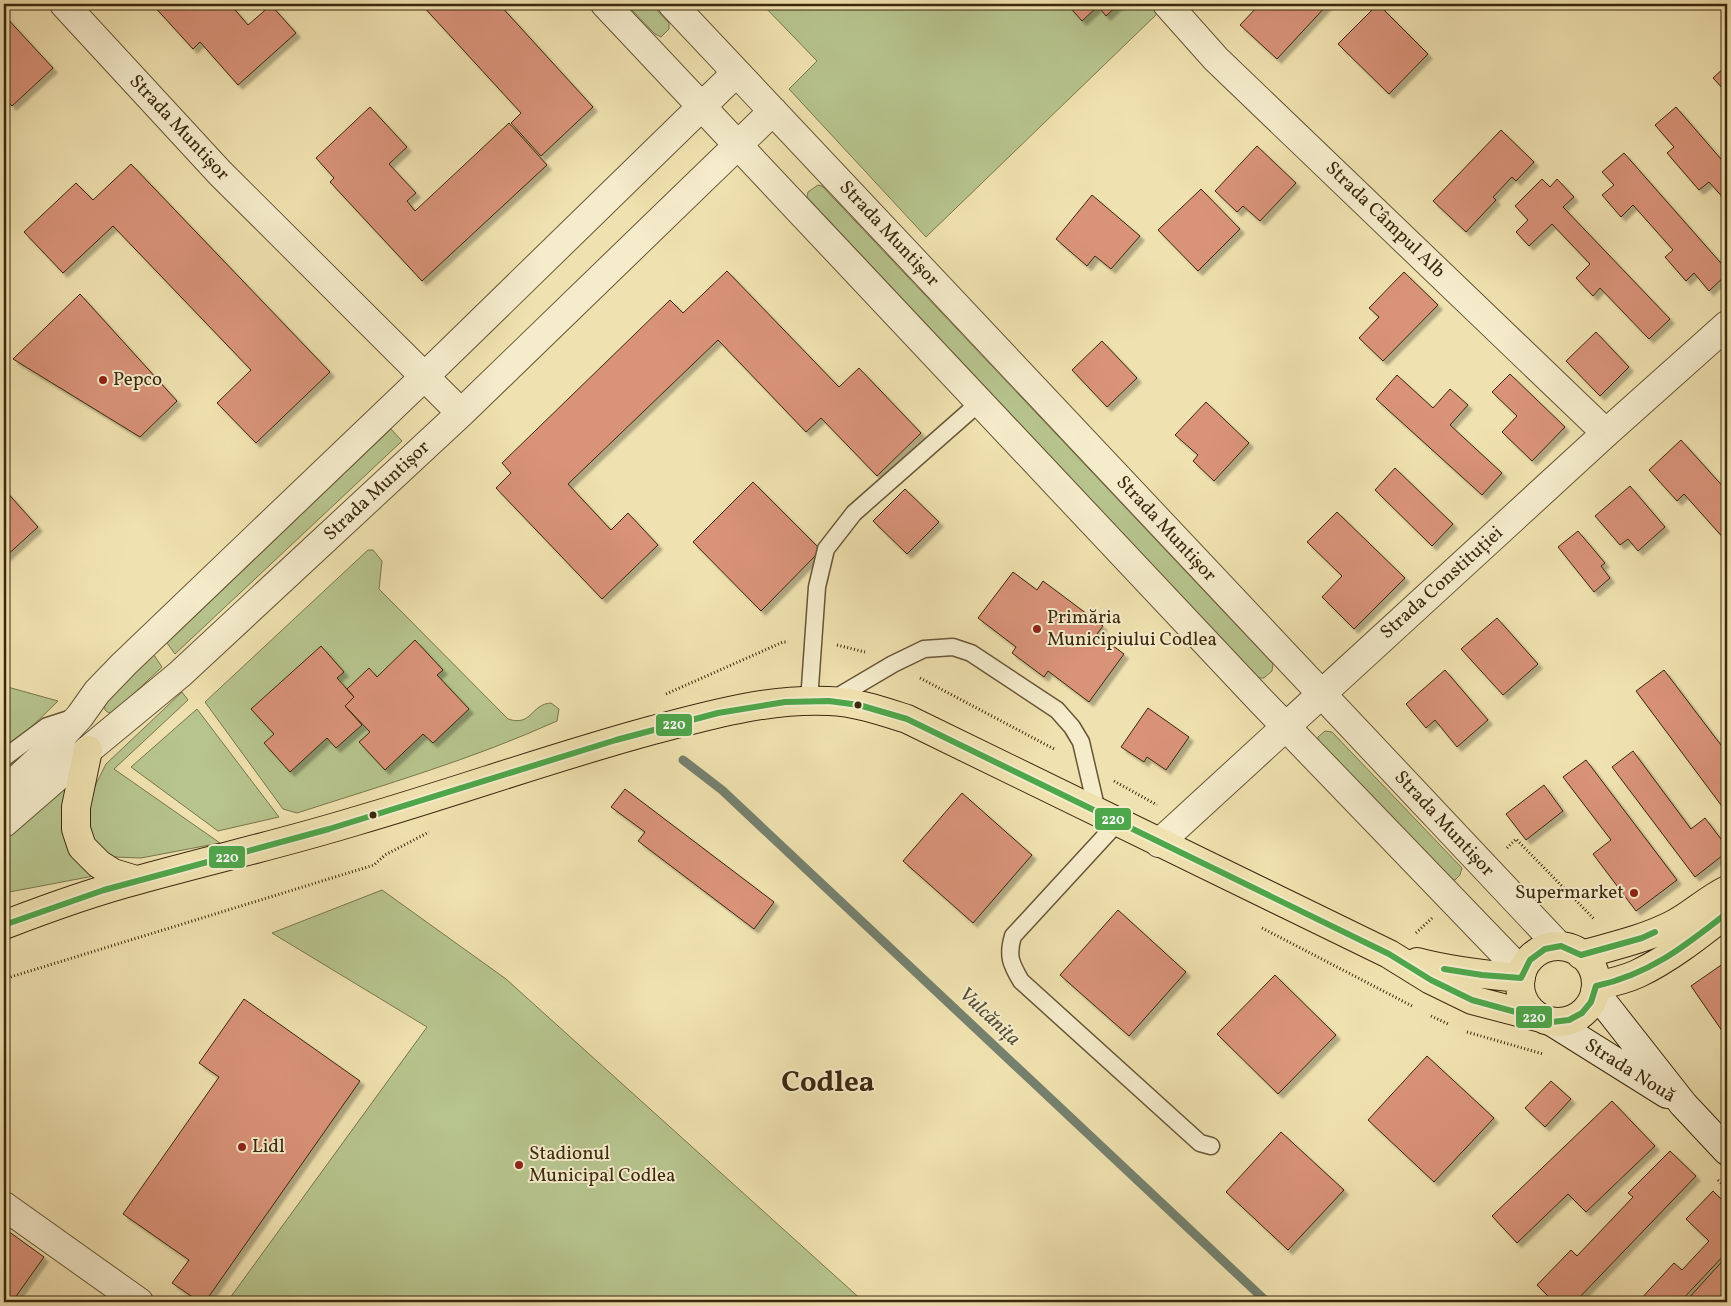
<svg xmlns="http://www.w3.org/2000/svg" width="1731" height="1306" font-family="Vollkorn,serif">
	<style>
		.green { fill: #b7c48d; stroke: #79764d }
		.lines { fill: none; stroke-linecap: round; stroke-linejoin: round }
		.stream { stroke: #75816f; stroke-width: 9 }
		.building { fill: #d99379; stroke: #3b280d; filter: url(#shadow) }
		.lane-casing { stroke: #685636; stroke-width: 19 }
		.street-casing { stroke: #685636; stroke-width: 30 }
		.secondary-casing { stroke: #3b280d; stroke-width: 30 }
		.highway-casing { stroke: #3b280d; stroke-width: 30 }
		.path { stroke: #3b280d; stroke-width: 3; stroke-dasharray: 1 2.5; stroke-linecap: butt }
		.lane { stroke: #f5eccc; stroke-width: 16 }
		.street { stroke: #f5eccc; stroke-width: 28 }
		.secondary { stroke: #f5eccc; stroke-width: 28 }
		.highway { stroke: #f0e2b0; stroke-width: 28 }
		.bus-1-casing { stroke: #f5eccc; stroke-width: 10 }
		.bus-1 { stroke: #4ea74b; stroke-width: 6 }
		.poi-dot { fill: #8f2418; stroke: #f5eccc; stroke-width: 2 }
		.bus-dot { fill: #3b280d; stroke: #f5eccc; stroke-width: 2 }
		.labels { text-anchor: middle; dominant-baseline: central; stroke-width: 4; stroke-linejoin: round; paint-order: stroke }
		.street-label { font-size: 19px; fill: #3b280d; stroke: #f5eccc }
		.poi-label { font-size: 19px; fill: #3b280d; stroke: #f5eccc; text-anchor: start }
		.water-label { font-size: 20px; font-style: italic; fill: #534d36; stroke: #f5eccc }
		.town-label { font-size: 29px; font-weight: bold; fill: #3b280d; stroke: #f5eccc }
		.line-badge { stroke: #f5eccc; stroke-width: 2 }
		.badge-label { font-size: 14px; text-anchor: middle; font-weight: bold; fill: #fff }
	</style>
	<defs>
		<filter id="shadow"><feDropShadow dx="4.5" dy="4.5" stdDeviation="1" flood-color="#0004"/></filter>
	</defs>
	<rect width="100%" height="100%" fill="#f0e2b0"/>
	<filter id="stains"><feTurbulence type="fractalNoise" baseFrequency=".004" numOctaves="4"/><feColorMatrix values="0 0 0 0 .2 0 0 0 0 .09 0 0 0 0 .02 0 0 0 .5 -.17"/></filter>
	<radialGradient id="worn" r=".72"><stop offset=".6" stop-color="#630" stop-opacity="0"/><stop offset="1" stop-color="#630" stop-opacity=".3"/></radialGradient>
	<path class="green" d="M626,4H651L669,23V29L661,37L655,34Z
		M762,4H1152L1159,12L926,237L789,89L817,61Z
		M818,185L822,186L1273,664L1272,671L1264,678H1259L807,197L808,192Z
		M391,429L402,441L175,654L167,643Z
		M368,550H373L382,561L379,589L508,719C532,727 531,704 551,703L559,709L557,721C473,759 384,785 297,813L283,809L205,702Z
		M154,655L162,667L114,712L109,713L105,710L104,702Z
		M4,686L58,701L13,745L4,749Z
		M182,692L188,700L114,769L220,843L141,858L115,857L104,853L97,847L88,824L87,814L93,790L106,764Z
		M197,709L279,817L218,831L131,767Z
		M1325,731L1332,732L1462,868L1460,875L1455,880L1449,879L1318,742V737Z
		M70,779L67,847C74,861 84,868 99,875L4,893V839Z
		M382,890L506,979L864,1302H227L427,1027L272,933Z"/>
	<g class="lines">
		<path class="stream" d="M683,760L722,790L1267,1302"/>
	</g>
	<path class="building" d="M152,4H230L248,25L271,5L296,33L238,85L200,42L193,49Z
		M421,4H499L593,107L541,156L511,123L521,113Z
		M1067,4H1119L1106,16L1098,6L1082,21Z
		M1260,4H1328L1277,59L1240,25Z
		M1378,4L1428,54L1389,94L1338,44Z
		M4,15L53,68L12,106L4,97Z
		M1727,65V93L1713,78Z
		M370,107L407,147L389,164L416,193L407,201L415,211L509,123L547,165L422,281L330,182L334,178L316,158Z
		M1676,107L1727,166V202L1709,182L1699,190L1667,153L1674,147L1655,125Z
		M1501,130L1534,162L1516,181L1512,177L1493,197L1496,200L1466,232L1433,201Z
		M1257,146L1296,183L1260,221L1243,206L1237,212L1215,191Z
		M1624,153L1727,270V274L1709,291L1694,273L1686,281L1665,257L1673,250L1633,205L1621,217L1602,195L1614,185L1602,172Z
		M131,164L330,372L256,443L217,403L251,370L113,226L63,273L24,232L76,183L93,200Z
		M1542,179L1550,187L1557,179L1574,197L1563,207L1670,319L1649,339L1600,288L1593,296L1576,278L1590,264L1552,224L1529,246L1516,232L1528,220L1515,206Z
		M1201,189L1240,229L1198,271L1158,230Z
		M1092,195L1140,236L1111,269L1095,256L1087,266L1056,239Z
		M727,271L839,387L859,368L921,433L877,476L821,418L806,432L718,340L568,484L611,530L628,513L658,545L602,599L496,488L511,473L502,463L670,300L683,313Z
		M1404,272L1438,305L1383,361L1359,338L1379,317L1369,308Z
		M80,294L177,401L140,437L13,359Z
		M1596,332L1629,367L1600,396L1566,361Z
		M1102,341L1137,378L1107,407L1072,370Z
		M1510,374L1565,427L1532,461L1502,432L1517,416L1492,392Z
		M1397,375L1433,408L1450,389L1468,405L1450,425L1502,473L1482,495L1376,399Z
		M1206,402L1249,443L1214,481L1193,461L1198,455L1175,435Z
		M1681,440L1727,491V542L1684,494L1677,501L1649,470Z
		M1395,468L1453,524L1432,546L1375,490Z
		M753,482L821,550L761,611L693,542Z
		M1630,486L1665,527L1638,551L1628,539L1620,545L1595,516Z
		M4,489L38,527L4,558Z
		M905,489L939,522L907,554L873,521Z
		M1337,512L1405,578L1354,629L1322,597L1342,576L1307,542Z
		M1578,531L1605,563L1601,566L1610,578L1594,592L1558,547Z
		M1013,572L1037,590L1043,581L1103,626L1097,634L1124,654L1089,702L1048,671L1044,677L1012,653L1016,647L978,618Z
		M1497,618L1538,664L1503,695L1461,649Z
		M415,640L443,670L437,675L469,709L433,743L423,734L385,770L359,742L370,732L345,706L354,697L347,689L369,668L377,677Z
		M321,646L344,672L337,678L354,697L345,706L362,725L336,748L327,738L290,772L264,743L274,734L251,709Z
		M1727,659V670L1722,664Z
		M1445,670L1488,720L1457,747L1435,720L1426,728L1406,704Z
		M1664,670L1727,753V813L1636,691Z
		M1148,708L1189,737L1166,770L1147,757L1144,762L1121,747Z
		M1633,751L1691,829L1705,818L1727,847V852L1695,877L1612,767Z
		M1586,760L1677,880L1636,911L1593,854L1611,840L1563,777Z
		M1544,785L1563,811L1526,840L1506,814Z
		M625,789L774,902L754,929L638,841L645,832L611,807Z
		M962,793L1032,855L973,923L903,861Z
		M1118,910L1186,972L1129,1036L1060,975Z
		M1727,961V1038L1691,986Z
		M1275,975L1336,1035L1278,1094L1217,1034Z
		M244,999L360,1081L205,1302H200L172,1283L189,1260L123,1214L219,1077L199,1063Z
		M1427,1056L1494,1118L1434,1182L1368,1120Z
		M1551,1081L1571,1099L1545,1127L1525,1108Z
		M1612,1101L1655,1146L1586,1212L1568,1194L1517,1243L1492,1216Z
		M1281,1132L1344,1190L1288,1250L1226,1192Z
		M1670,1151L1696,1176L1575,1302H1554L1537,1285L1571,1250L1577,1256L1633,1197L1628,1193Z
		M1713,1191L1727,1205V1252L1680,1302H1638L1674,1263L1682,1270L1709,1241L1686,1219Z
		M8,1231L44,1257L12,1302H4V1238Z
		M1727,1256V1302H1689L1687,1300Z"/>
	<g class="lines">
		<g class="lane-casing">
			<path id="lane" d="M832,700L893,664L924,649L953,647L971,653L1057,710L1072,727L1081,742L1097,811
				M809,701L817,587L826,549L854,513L980,402
				M4,758L47,726L75,717
				M1118,822L1013,936C1007,956 1011,964 1021,981L1200,1143L1211,1146"/>
		</g>
		<g class="street-casing">
			<path id="street" d="M64,4L220,173L461,413
				M605,4L1261,701L1522,972
				M672,4L1559,946
				M1167,4L1216,59L1606,433
				M4,792L51,748L80,716L97,692L124,664L424,377L736,73
				M4,823L88,750L180,674L461,413L773,111
				M1159,843L1606,433L1727,325
				M4,1206L139,1302"/>
		</g>
		<g class="secondary-casing">
			<path id="secondary" d="M1595,992L1683,1104L1727,1151
				M1552,1022L1667,1094"/>
		</g>
		<g class="highway-casing">
			<path id="highway" d="M88,750L76,807V829L82,847L99,864L113,873L136,880
				M4,925C48,908 92,892 138,880C210,860 284,843 356,821C456,792 553,757 653,730C710,715 770,698 829,701C856,702 882,711 907,719L1389,954L1431,980L1472,1000L1541,1018
				M1520 984a38 38 0 1 1 76 0a38 38 0 1 1-76 0Z
				M1581,955C1613,946 1645,939 1674,924C1693,914 1708,899 1727,890
				M1417,962C1451,971 1486,975 1521,978
				M1596,986C1610,983 1624,980 1637,974C1669,959 1699,935 1727,913"/>
		</g>
		<path class="path" d="M837,645L865,652
			M920,678L1056,750
			M666,694L783,642H788
			M1114,781L1157,805
			M1507,848L1516,839L1595,920
			M1262,928L1414,1007
			M1416,933L1432,918
			M4,979L374,865L385,855L429,832
			M1431,1016L1448,1024
			M1467,1032L1543,1054
			M1718,1180L1727,1189"/>
		<use href="#lane" class="lane"/>
		<use href="#street" class="street"/>
		<use href="#secondary" class="secondary"/>
		<use href="#highway" class="highway"/>
		<g class="bus-1-casing">
			<path id="bus-1" d="M4,925L104,890L329,829L616,740L718,713L785,702L829,701L859,705L907,719L1389,954L1431,980L1472,1000L1552,1022L1569,1020L1582,1013L1591,1002L1596,986C1650,974 1685,946 1727,913
				M1444,969L1482,975L1521,978L1530,960L1545,949L1561,946L1581,955L1642,938L1655,932"/>
		</g>
		<use href="#bus-1" class="bus-1"/>
	</g>
	<g class="poi-dot">
		<circle cx="103" cy="380" r="5"/>
		<circle cx="1037" cy="629" r="5"/>
		<circle cx="1634" cy="893" r="5"/>
		<circle cx="242" cy="1147" r="5"/>
		<circle cx="519" cy="1165" r="5"/>
	</g>
	<g class="bus-dot">
		<circle cx="858" cy="705" r="4.5"/>
		<circle cx="373" cy="815" r="4.5"/>
	</g>
	<g class="labels">
		<g class="street-label">
			<text transform="translate(179 128) rotate(47)">Strada Muntișor</text>
			<text transform="translate(1385 220) rotate(44)">Strada Câmpul Alb</text>
			<text transform="translate(889 234) rotate(47)">Strada Muntișor</text>
			<text transform="translate(377 491) rotate(-43)">Strada Muntișor</text>
			<text transform="translate(1166 529) rotate(47)">Strada Muntișor</text>
			<text transform="translate(1442 583) rotate(-42)">Strada Constituției</text>
			<text transform="translate(1444 824) rotate(47)">Strada Muntișor</text>
			<text transform="translate(1630 1071) rotate(32)">Strada Nouă</text>
		</g>
		<g class="poi-label">
			<text x="113" y="380">Pepco</text>
			<text x="1047" y="618">Primăria<tspan x="1047" dy="22">Municipiului Codlea</tspan></text>
			<text x="1624" y="893" text-anchor="end">Supermarket</text>
			<text x="252" y="1147">Lidl</text>
			<text x="529" y="1154">Stadionul<tspan x="529" dy="22">Municipal Codlea</tspan></text>
		</g>
		<g class="water-label">
			<text transform="translate(989 1017) rotate(43)">Vulcănița</text>
		</g>
		<g class="town-label">
			<text x="828" y="1083">Codlea</text>
		</g>
	</g>
	<g class="line-badge">
		<rect x="655" y="713" width="38" height="24" rx="5" fill="#4ea74b"/>
		<rect x="1094" y="807" width="38" height="24" rx="5" fill="#4ea74b"/>
		<rect x="208" y="845" width="38" height="24" rx="5" fill="#4ea74b"/>
		<rect x="1515" y="1005" width="38" height="24" rx="5" fill="#4ea74b"/>
	</g>
	<g class="badge-label">
		<text x="674" y="729">220</text>
		<text x="1113" y="824">220</text>
		<text x="227" y="862">220</text>
		<text x="1534" y="1022">220</text>
	</g>
	<rect width="1731" height="1306" fill="none" stroke="#f0e2b0" stroke-width="20"/>
	<rect x="5" y="5" width="1721" height="1296" fill="none" stroke="#3b280d" stroke-width="2.5"/>
	<rect x="10" y="10" width="1711" height="1286" fill="none" stroke="#3b280d"/>
	<rect width="100%" height="100%" filter="url(#stains)"/>
	<rect width="100%" height="100%" fill="url(#worn)"/>
</svg>
